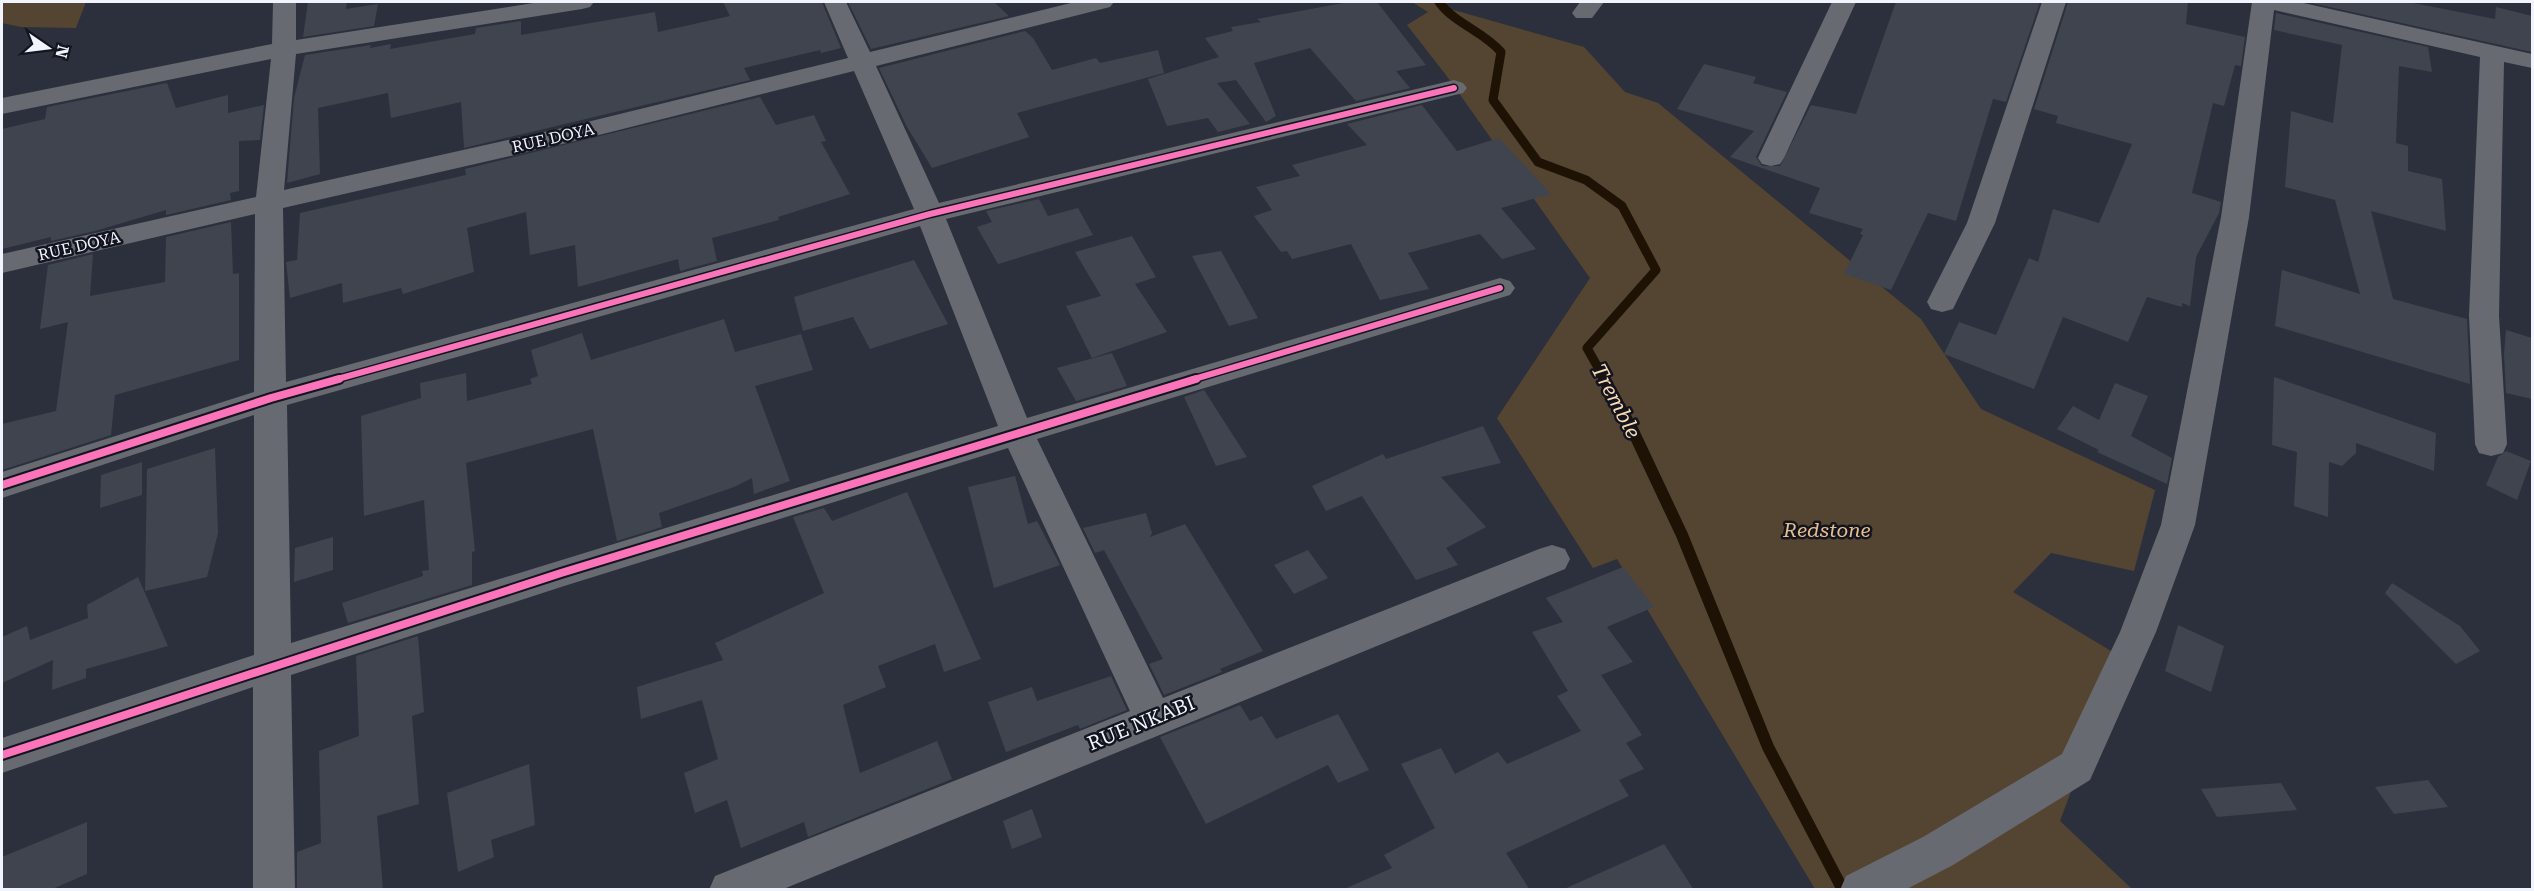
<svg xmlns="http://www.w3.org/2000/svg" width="2534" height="891" font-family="'Roboto Serif',serif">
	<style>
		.green { fill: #544532 }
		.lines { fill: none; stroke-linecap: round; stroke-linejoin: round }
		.stream-far1 { stroke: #1e1205; stroke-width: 9 }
		.stream { stroke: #1e1205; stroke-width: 12 }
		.building { fill: #40444f }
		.street { fill: #686a71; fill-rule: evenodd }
		.cycleway-far1-casing { stroke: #12151f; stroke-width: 9 }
		.cycleway-casing { stroke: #12151f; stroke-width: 12 }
		.cycleway-far1 { stroke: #fb73b8; stroke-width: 6 }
		.cycleway { stroke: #fb73b8; stroke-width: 8 }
		.labels { text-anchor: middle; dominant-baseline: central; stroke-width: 5; stroke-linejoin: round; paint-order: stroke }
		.far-street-label { font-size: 16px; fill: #f1f4fd; stroke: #12151f }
		.park-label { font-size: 20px; font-style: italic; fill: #e8bf8b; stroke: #12151f }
		.street-label { font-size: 20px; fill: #f1f4fd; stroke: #12151f }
		.water-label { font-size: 21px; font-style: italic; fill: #fcdbb2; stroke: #12151f }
	</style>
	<rect width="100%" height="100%" fill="#2c303d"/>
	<path class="green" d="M2,2H86L76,28L21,27L2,23Z
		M1412,2H1449L1443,7L1584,47L1625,92L1658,103L1921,319L1981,409L2155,490L2134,571L2051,553L2013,592L2121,657L2060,821L2132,889H1815L1617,559L1593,568L1497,418L1590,278L1446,75L1407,25L1428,12Z"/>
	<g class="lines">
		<path class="stream-far1" d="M1439,2C1455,24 1483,31 1501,52L1493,100L1538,162L1586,180L1622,206L1656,270L1587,348L1605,380"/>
		<path class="stream" d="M1604,379L1633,431L1682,535L1768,747L1843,890"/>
	</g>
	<path class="building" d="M308,2H347L346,9L378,4L374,26L303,37Z
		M723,2H822L841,48L821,53L820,50L744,68L750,80L464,148L461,102L391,118L388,93L318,108L320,174L287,183L294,98L305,55L371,45L370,48L391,44L390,49L475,34L476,28L521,21V35L655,12L658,32L730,16Z
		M848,2H994L1009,16L871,49Z
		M1349,2H1377L1426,65L1396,71L1410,88L1356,101L1310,48L1254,63L1276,116L1266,122L1236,80L1217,83L1250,124L1218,132L1208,118L1167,126L1148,79L1219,57L1205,38L1233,31L1231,27L1261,22L1257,19Z
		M1896,2H2040L2006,102L1993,99L1956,221L1928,213L1891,290L1844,274L1863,235L1860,234L1863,229L1809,213L1820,188L1730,157L1754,131L1677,109L1704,64L1756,77L1753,83L1787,92L1756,157L1762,166H1780L1811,105L1856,114Z
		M2068,2H2188L2186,24L2245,37L2241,66L2235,65L2224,106L2213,103L2192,193L2221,202L2219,213L2196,257L2190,306L2182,303V307L2147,297L2128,342L2063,317L2034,389L1944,354L1959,322L1996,335L2029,258L2038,262L2053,209L2099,223L2132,144L2056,123L2058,116L2034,109Z
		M2307,2H2408L2495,19L2496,7L2532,16V52Z
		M2276,13L2428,47L2432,72L2399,66L2396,143L2408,146V171L2442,179L2446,231L2371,211L2393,299L2467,319L2470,384L2275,326L2282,270L2360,294L2335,200L2285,187L2291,111L2333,123L2342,45L2274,30Z
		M1025,31L1033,38L1052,70L1096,58L1100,63L1158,50L1164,73L1017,113L1029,137L932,168L907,127L879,68Z
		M167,83L176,108L228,95V113L264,105L260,140L239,141V191L230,193L231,200L166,215V210L95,231L51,241V237L2,249V129L45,119L47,107Z
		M760,97L776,125L814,115L826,141L821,142L850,194L778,217L779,220L712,238L717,261L680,271L678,259L578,287L575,245L530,255L526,212L467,228L474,272L403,294L401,288L343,303L342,283L290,298L286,262L297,260L300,213L466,175L465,169Z
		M1422,105L1457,151L1499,138L1551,194L1501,208L1536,249L1502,259L1480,234L1408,253L1429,289L1380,300L1351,244L1292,259L1287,251L1281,252L1254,216L1272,210L1256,187L1300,176L1292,165L1367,145L1347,124Z
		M1039,199L1048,216L1078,208L1093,235L998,264L977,227L992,222L986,211Z
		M231,222L233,274L239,273V360L115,395L111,435L2,470V424L56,411L68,322L40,329L48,265L93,254L90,296L165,282L166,237Z
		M1132,236L1156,277L1135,284L1167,332L1092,358L1066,306L1101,296L1075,252Z
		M1221,251L1258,318L1229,326L1192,256Z
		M914,260L948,324L870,349L853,317L803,331L794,297Z
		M724,319L735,352L801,334L813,370L755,386L790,481L754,494L752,478L734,487L659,513L662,527L617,541L593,429L466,463L475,551L472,552V585L348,623L342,603L423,576L422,571L429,570L424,500L364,516L361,416L421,398L420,383L466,373L467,401L532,384L530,379L538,376L531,350L582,333L591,360Z
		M2506,330L2532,338V399L2506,393L2504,354Z
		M1112,353L1127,386L1076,401L1057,368Z
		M2274,377L2436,433L2434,471L2356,443V453L2342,466L2329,462L2328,517L2294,506L2297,452L2272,445Z
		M2115,383L2148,396L2131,436L2172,458L2167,484L2097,452L2099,450L2057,429L2073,406L2099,420Z
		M1204,390L1247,457L1216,466L1184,397Z
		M1483,426L1501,463L1441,477L1486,527L1446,548L1458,565L1416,580L1362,496L1326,511L1312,486L1383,454L1386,459Z
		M215,448L218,533L207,577L145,591L147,469Z
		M2506,451L2531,461L2517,500L2486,485L2498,457Z
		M142,462V495L100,508L101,475Z
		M1015,476L1028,524L1037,521L1060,565L994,588L968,487Z
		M907,492L981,659L944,672L935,644L878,666L886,687L843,705L860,773L937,741L952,779L808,837L804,822L741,848L727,800L695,813L684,773L718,759L702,700L641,719L637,687L723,660L715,643L824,593L793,517L824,508L832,521Z
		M1146,513L1152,533L1150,537L1185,524L1263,651L1220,669L1222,672L1164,695L1149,664L1163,659L1104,550L1095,553L1083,528Z
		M333,537V570L294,582L295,548Z
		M1308,550L1328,578L1294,594L1274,565Z
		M1623,567L1654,607L1607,627L1633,662L1601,675L1642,735L1626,743L1644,769L1619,780L1629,796L1506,853L1530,890H1342L1392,868L1384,855L1435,828L1401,764L1441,748L1455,774L1498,752L1507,764L1581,731L1557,696L1568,691L1532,632L1563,622L1546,598Z
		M138,577L168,646L86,669V678L52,690L53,660L2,683V637L27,626L30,640L88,618L87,605Z
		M2392,583L2460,626L2480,651L2456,664L2385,593Z
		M2178,625L2224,646L2211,692L2165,671Z
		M418,636L424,712L412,716L419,804L377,816L383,890H297V852L321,843L319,751L359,736L356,656Z
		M1111,676L1127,710L1080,729L1078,725L1006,752L988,702L1032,687L1037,701Z
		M1240,705L1250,721L1262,716L1276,739L1338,714L1369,770L1338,783L1328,765L1206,824L1160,737Z
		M529,764L535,825L491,840L494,857L458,872L447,793Z
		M2428,780L2448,807L2394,814L2375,787Z
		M2281,783L2297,810L2217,817L2201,789Z
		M1032,809L1042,837L1012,849L1003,821Z
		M87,822V874L50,890H2V857Z
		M1664,844L1694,890H1562L1649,851Z"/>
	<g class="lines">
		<path class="street" d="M273,2H296V40L540,2H594L590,7L582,9L296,54L284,190L571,126L848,58L824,2H846L870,52L1075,2H1114L1110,7L876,66L939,203L1454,80L1463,83L1467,88L1463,93L946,219L1027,418L1500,278L1510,281L1515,288L1510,295L1037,439L1163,698L1539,549L1552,545L1565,549L1570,559L1565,569L781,890H709L715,876L1130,711L1008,448L561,587L291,675L295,890H253V687L2,773V738L254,655V415L2,498V472L254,392L255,214L2,273V254L256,197L271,59L2,114V98L272,44ZM854,71L914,209L286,382L283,208L571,142ZM920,226L998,426L291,643L287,405Z
			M1580,2H1604L1592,18H1576L1572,13Z
			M1832,2H1856L1784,158L1780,164L1771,166L1762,164L1758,158Z
			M2042,2H2066L1995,223L1953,309L1942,312L1931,309L1927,302L1967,223Z
			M2252,2H2299L2532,54V68L2504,62L2499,316L2507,444L2503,453L2491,456L2479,453L2475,444L2469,316L2480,57L2274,10L2249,217L2195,525L2156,632L2090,780L1953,865L1905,890H1840L1846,876L1923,837L2062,754L2120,632L2161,525L2221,217Z"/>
		<g class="cycleway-far1-casing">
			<path id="cycleway-far1" d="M334,380L930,214L1454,88
				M1191,380L1500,288"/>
		</g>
		<g class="cycleway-casing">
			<path id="cycleway" d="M2,485L271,398L339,379
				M2,755L561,573L1196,379"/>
		</g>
		<use href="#cycleway-far1" class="cycleway-far1"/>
		<use href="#cycleway" class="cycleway"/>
	</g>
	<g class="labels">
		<g class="far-street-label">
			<text transform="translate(553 138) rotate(-13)">RUE DOYA</text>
			<text transform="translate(79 246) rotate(-13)">RUE DOYA</text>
		</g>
		<g class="park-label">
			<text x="1827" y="530">Redstone</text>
		</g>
		<g class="street-label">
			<text transform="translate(1141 723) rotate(-22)">RUE NKABI</text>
		</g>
		<g class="water-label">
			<text transform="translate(1616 401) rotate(62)">Tremble</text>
		</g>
	</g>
	<rect width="2534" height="891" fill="none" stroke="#f1f4fd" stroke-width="6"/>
	<g transform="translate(48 48) rotate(104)" stroke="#12151f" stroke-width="4.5" paint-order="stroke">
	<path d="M0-4.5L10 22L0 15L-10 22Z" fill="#f1f4fd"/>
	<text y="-9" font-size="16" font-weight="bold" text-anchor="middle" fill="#f1f4fd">N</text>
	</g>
</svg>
